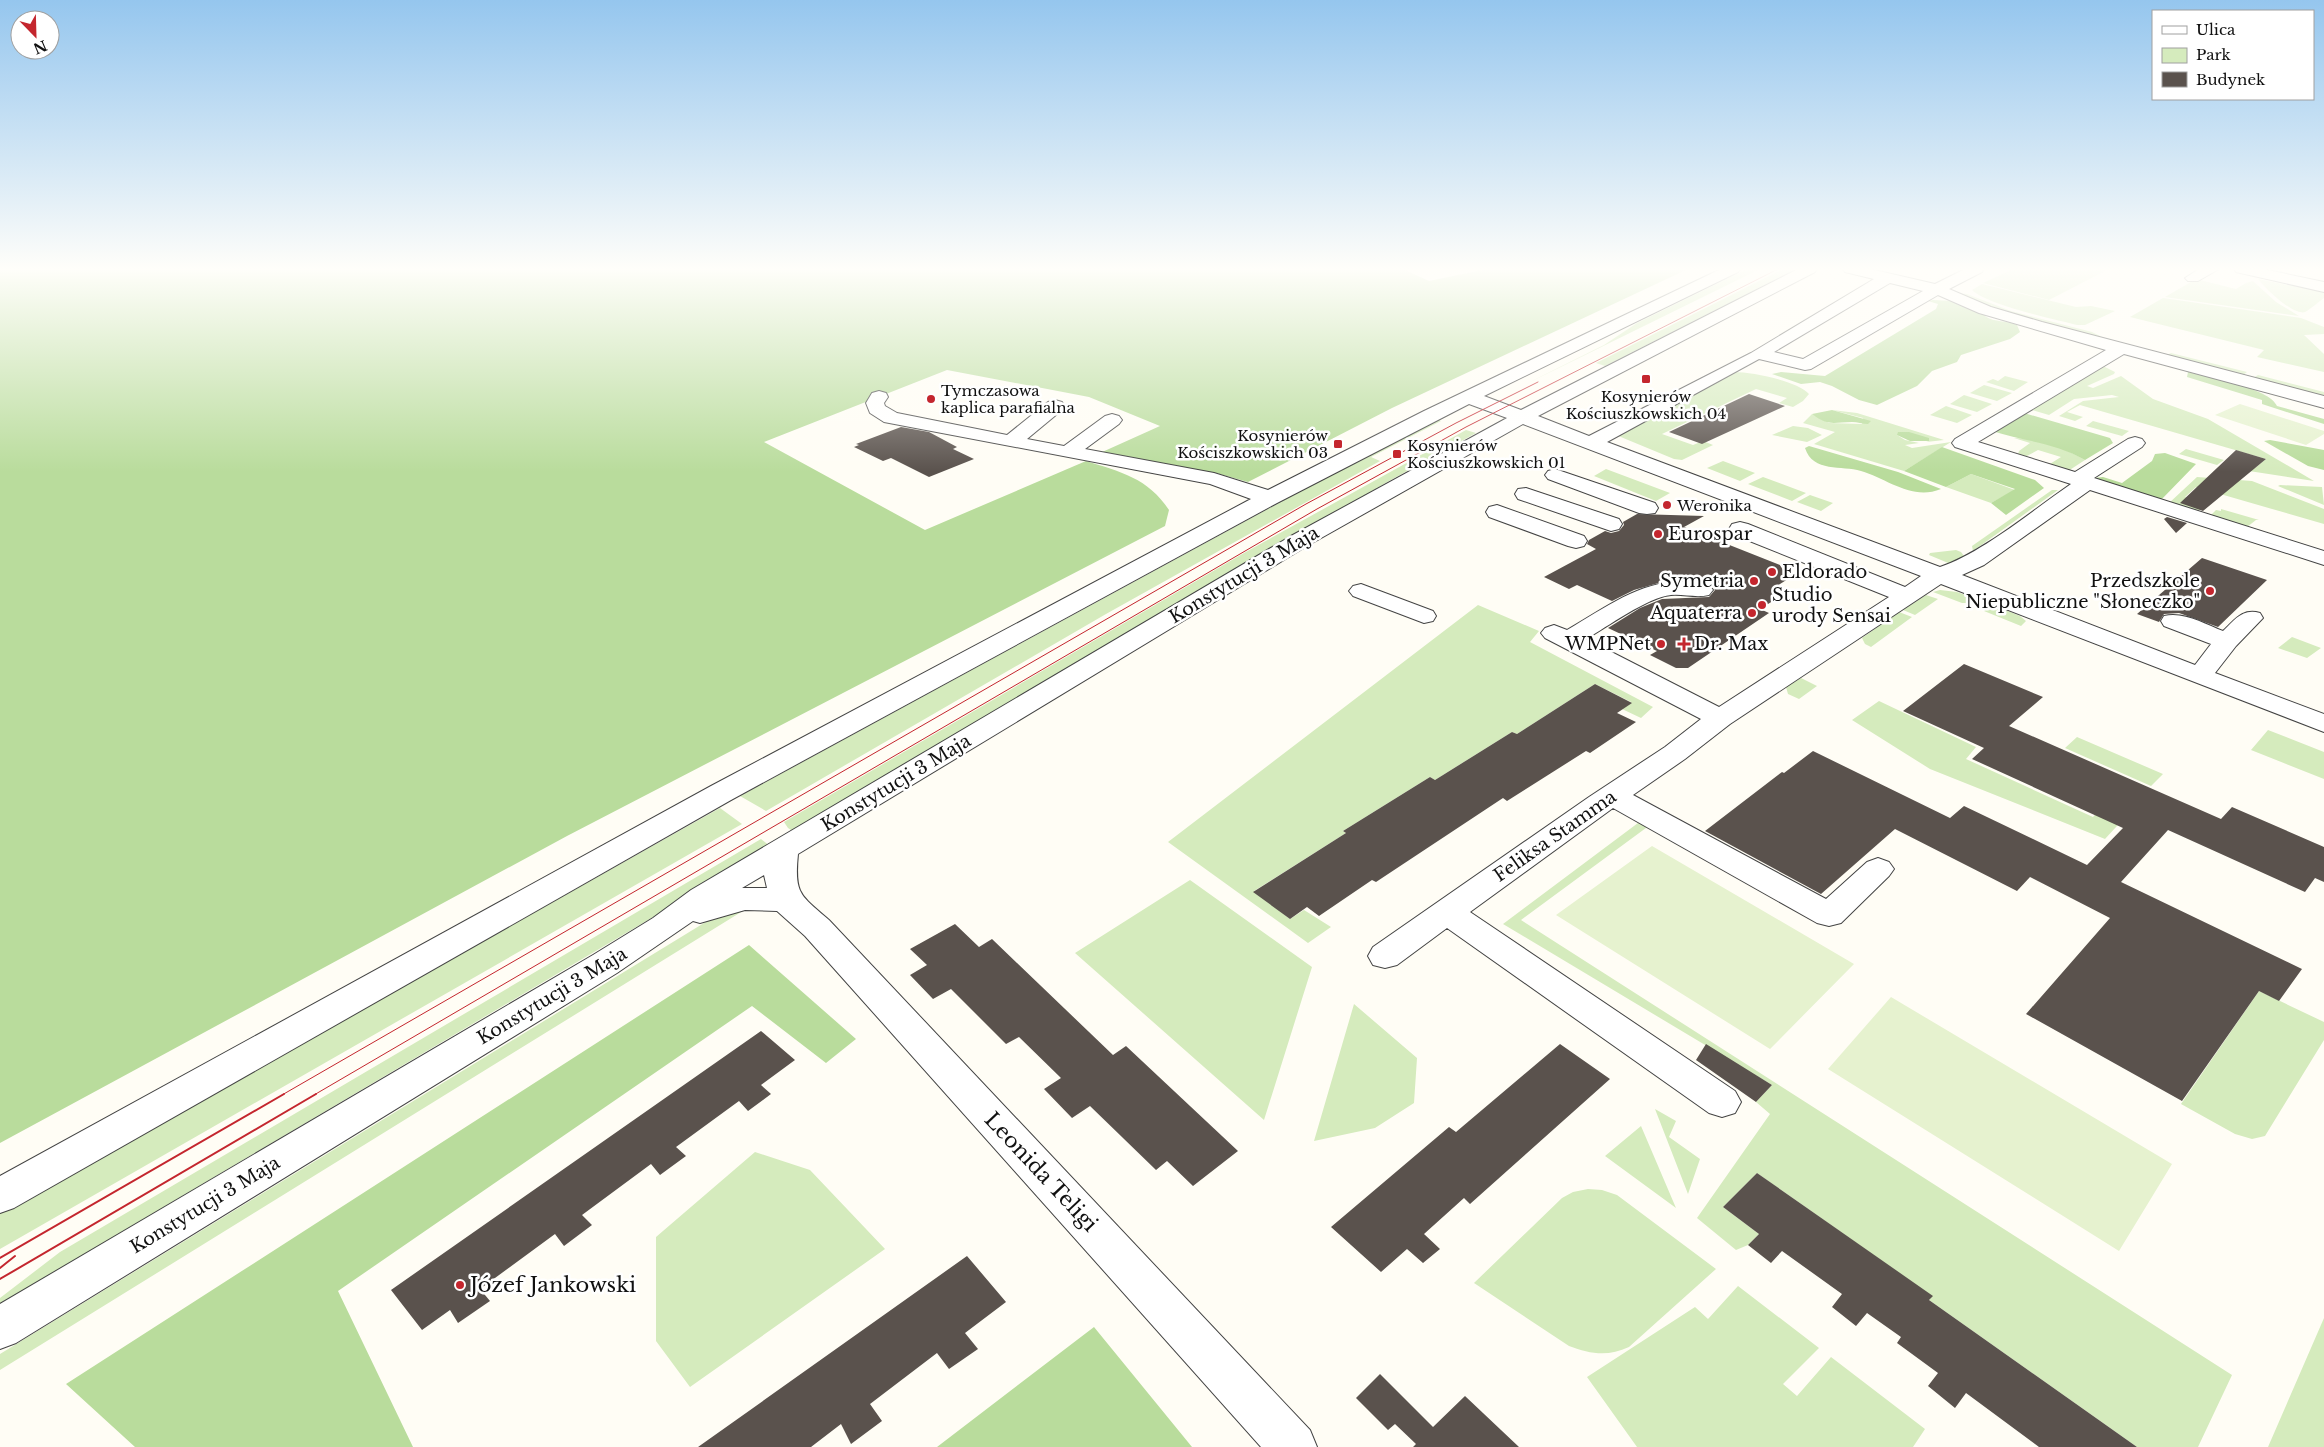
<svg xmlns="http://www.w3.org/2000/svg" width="2324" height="1447" font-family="'Libre Baskerville',serif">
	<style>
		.green { fill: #d5ebbd }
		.forest { fill: #b9dc9c }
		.pitch { fill: #e6f2cf }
		.building { fill: #5a524d }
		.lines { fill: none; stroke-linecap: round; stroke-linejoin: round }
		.minor-casing { stroke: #444; stroke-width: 2 }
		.minor { fill: #fff; fill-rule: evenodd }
		.tram-far1 { stroke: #c4262e; stroke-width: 1 }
		.tram { stroke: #c4262e; stroke-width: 2 }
		.poi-dot { fill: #c4262e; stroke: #fff; stroke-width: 2 }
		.labels { text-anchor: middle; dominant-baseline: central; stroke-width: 5; stroke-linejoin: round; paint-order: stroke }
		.far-poi-label { font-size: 15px; fill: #111; stroke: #fff; text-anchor: start }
		.poi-label { font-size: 18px; fill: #111; stroke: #fff; text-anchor: start }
		.street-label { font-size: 18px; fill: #111; stroke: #fff }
		.near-street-label { font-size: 21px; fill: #111; stroke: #fff }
		.near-poi-label { font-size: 21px; fill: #111; stroke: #fff; text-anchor: start }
	</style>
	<rect width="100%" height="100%" fill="#fffdf5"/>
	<path class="green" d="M1747,269H1760L1520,387L1604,345L1637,323Z
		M1783,269H1796L1605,366L1596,363Z
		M2013,269H2106L2107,270L2049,300L1983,283Z
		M2196,279L2236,289L2246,283L2253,281L2276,302L2299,316L2165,297Z
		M2258,279L2324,292V298C2318,302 2311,309 2305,312C2293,316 2264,287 2258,279Z
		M1982,284L2076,307L2091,306L2115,311L2085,325H2077C2053,319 1988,305 1972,290Z
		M1955,293L1967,294L2011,311L2092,332L2102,337L2005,313Z
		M2163,298L2301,318L2324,327V334L2304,335L2324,354V372L2257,357L2264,350L2130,317Z
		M2171,353L2247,372L2243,375L2167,355Z
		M2101,365L2115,372L2114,374L2087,386L2093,388L2121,376L2153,399L2208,419L2314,481L2236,469L2255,468L2266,459L2080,405L2067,412L2083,417L2075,421L2059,416L2083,401L2119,397L2112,395L2074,399L2049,415L2029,409Z
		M1732,372C1748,371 1799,381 1809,394L1803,401L1793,407L1779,403L1787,398L1756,389L1662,434L1693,445L1703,441L1713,445L1682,460L1674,459L1616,435Z
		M2258,375L2324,392V396L2253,378Z
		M2005,376L2028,382L2014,391L1986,382L1993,379L1998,381Z
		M1984,385L2012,393L1997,401L1970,393Z
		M1964,395L1992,404L1977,412L1950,404Z
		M1946,406L1972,415L1957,423L1930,415Z
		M1832,410L1857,413L1944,440L1926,442L1929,441L1897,435L1905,440L1919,443L1905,445L1912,448L1951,442L1904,471L1814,444L1835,432L1803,423L1812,414L1829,423L1862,424L1863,418Z
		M1439,420L1441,421L1371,457L1380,461L1106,614L766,811L740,796L1334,473Z
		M2093,421L2129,431L2122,436L2086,426Z
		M1793,426L1808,428L1822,435L1807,442L1772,435Z
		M1466,430L1476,433L1389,481L800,831L794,832L788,828L784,822L1244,553Z
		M2014,438C2039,438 2064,448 2085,460L2065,473L2045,467L2061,457L2038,450L2023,458L2018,454L2019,451L2030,443Z
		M2186,449L2224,460L2217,465L2179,454Z
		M1723,461L1755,473L1740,481L1707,468Z
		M1606,469L1670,493L1656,501L1594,476Z
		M1971,474L2015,490L1991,503L1946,487Z
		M1763,477L1806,493L1792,501L1748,484Z
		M2197,477L2252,481L2324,509V524L2196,487L2185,497L2207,504L2197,512L2168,504Z
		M2280,485L2322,487L2324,505L2278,486Z
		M2052,490H2058L1973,551L1972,546Z
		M1810,495L1833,503L1821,511L1797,502Z
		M2221,509L2259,520H2256L2247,527L2210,516L2216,510L2221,511Z
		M1956,550L1961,552L1964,556L1953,565L1929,555L1930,553Z
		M1940,590L1957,592L1974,598L1969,603H1962L1933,592Z
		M1926,595L1938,599L1915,615L1903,610Z
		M1991,604L2020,616L2026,621L2021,626L1984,611Z
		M1478,605L1539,631L1530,642L1653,707L1641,718L1622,709L1631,702L1595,684L1517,734L1512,732L1435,780L1430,777L1343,831L1346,833L1254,891L1290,919L1304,910L1331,927L1308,943L1168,842Z
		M1899,612L1912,617L1871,647L1865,644L1862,638Z
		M2292,637L2321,648L2307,658L2278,648Z
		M1801,678L1817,686L1799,699L1788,694L1786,687Z
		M1879,701L1976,747L1966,759L2093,817L2104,804L2128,814L2105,839L1930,769L1852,720Z
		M2268,730L2324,752V779L2251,750Z
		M2077,737L2163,774L2151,786L2065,748Z
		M720,808L742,824L0,1249V1213Z
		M1642,820L1650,825L1521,920L2232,1375L2198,1447H2137L1929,1300L1932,1296L1757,1173L1723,1207L1759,1234L1748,1245L1736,1250L1697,1218L1770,1114L1756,1102L1772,1085L1503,924Z
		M761,839L771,847L0,1304V1298L60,1252Z
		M1190,880L1312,967L1264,1120L1075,953Z
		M746,909L0,1370V1354L704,923L720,914Z
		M2259,991L2324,1022V1040L2265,1136L2252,1139L2235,1134L2181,1104Z
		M1354,1004L1417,1058L1414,1103L1375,1128L1314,1141Z
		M1655,1109L1676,1121L1669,1137L1700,1159L1688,1194Z
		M1641,1126L1676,1208L1605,1156Z
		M755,1152L810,1170L885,1249L690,1387L656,1341V1237Z
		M1588,1189L1602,1190L1617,1195L1716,1269L1629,1347C1608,1357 1590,1354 1569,1346L1474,1283L1562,1198L1573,1192Z
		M1738,1286L1819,1348L1783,1384L1797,1396L1831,1357L1925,1429L1913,1447H1637L1587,1377L1695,1307L1708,1319Z
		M2324,1318V1447H2268Z"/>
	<path class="forest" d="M0,269H1403L1429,281L1487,269H1688L1392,408L1248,482L1216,473L1100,453L1160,426L1089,397L947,370L764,442L925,530L1086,461C1121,472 1148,478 1169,510L1165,526L567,836L0,1143Z
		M1933,300L1953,301L1985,312V316C1995,323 2006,320 2017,325L2020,332L2010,339L1961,355L1957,362L1932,371L1917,386L1877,405L1859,400L1832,386L1820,382L1801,384L1772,374L1781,372L1825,376L1936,309L1938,304L1928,301Z
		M2188,372C2207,377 2270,388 2277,406L2324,419V424L2262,404V400L2187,377Z
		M1832,410L1871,421L1868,424C1863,424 1857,422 1852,422C1834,422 1829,427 1812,414Z
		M2024,413L2110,438L2113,443L2085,460C2056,443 2023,441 1992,431Z
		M1898,432H1909L1929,438V441H1910L1897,435Z
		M2270,440L2324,450V470L2308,466L2264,441Z
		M1809,446L1898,472L1941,489C1912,501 1888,479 1861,471C1842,465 1813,473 1805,448Z
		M1942,447L2035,480L2044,488L2006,515L1991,503L2015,489L1971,474L1946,487L1904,471Z
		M2165,453L2196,464L2161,500L2093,478L2103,477L2122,483L2152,461L2155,454Z
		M749,945L856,1039L826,1063L752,1006L338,1291L413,1447H135L66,1384Z
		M1094,1327L1192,1447H937Z"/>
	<path class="pitch" d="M2240,404L2324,431V434L2306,445L2215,415Z
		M1652,846L1854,964L1770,1049L1556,915Z
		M1891,997L2172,1164L2119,1251L1828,1069Z"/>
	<path class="building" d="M1749,394L1785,406L1702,444L1669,432Z
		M901,427L929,432L957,447L953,449L974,459L929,477L891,458L883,461L854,447L859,445L856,444Z
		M2236,450L2266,459L2203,511L2180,503Z
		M1637,514L1704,516L1684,527L1780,565L1788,579L1775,587L1787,592L1760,609L1769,613L1688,668H1676L1650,655L1657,651L1608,628L1640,608L1662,599L1709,597L1715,590L1710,584L1689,580H1669L1634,590L1612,601L1577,585L1569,589L1544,577L1596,549L1587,544L1589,540L1605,531L1611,533L1619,531L1624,525L1623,522Z
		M2167,517L2187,523L2176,533L2164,519Z
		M2202,558L2267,580L2218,627L2179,613L2164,614L2159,622L2137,614Z
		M1964,664L2043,697L2009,726L2221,819L2232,807L2324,847V882L2315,878L2305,892L2168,830L2121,882L2302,969L2279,1001L2259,991L2182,1101L2026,1014L2110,918L2030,877L2017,891L1895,829L1821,894L1705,831L1782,772L1784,773L1813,751L1950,818L1964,806L2087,865L2123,828L1972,759L1984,748L1903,711Z
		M1595,684L1632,703L1617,713L1636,722L1590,753L1586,751L1507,801L1503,798L1376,882L1372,880L1319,916L1307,907L1290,919L1253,892L1346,833L1343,831L1430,777L1435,780L1512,732L1517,734Z
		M955,924L979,947L992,939L1113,1055L1126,1046L1238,1151L1193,1186L1167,1161L1156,1170L1090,1106L1072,1118L1044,1089L1061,1078L1019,1037L1006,1044L951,989L933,999L910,975L927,965L910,949Z
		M761,1031L795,1060L761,1085L771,1094L748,1111L739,1101L676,1147L686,1156L660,1175L651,1164L582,1215L592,1225L564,1246L555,1234L480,1289L490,1301L458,1323L450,1310L422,1330L391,1290Z
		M1560,1044L1610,1079L1470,1204L1464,1198L1424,1234L1440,1249L1423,1263L1407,1249L1381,1272L1331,1227L1449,1127L1456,1132Z
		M1706,1044L1772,1085L1756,1102L1696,1060Z
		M1757,1173L1933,1296L1929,1300L2137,1447H2039L1966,1393L1955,1408L1928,1386L1938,1373L1897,1343L1901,1337L1867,1313L1856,1326L1832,1307L1842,1294L1782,1251L1771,1263L1748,1245L1759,1234L1723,1207Z
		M967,1256L1006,1302L965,1333L978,1349L949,1369L937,1353L870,1404L882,1421L851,1444L841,1424L811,1447H698Z
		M1380,1374L1433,1427L1465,1396L1519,1447H1413L1416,1444L1395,1424L1388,1430L1356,1398Z"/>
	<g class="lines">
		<g class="minor-casing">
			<path id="minor" d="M1721,269H1740L1738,272L1484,396L1521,410L1798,269H1817L1815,272L1538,416L1589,436L1751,353L1874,279L1845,272L1843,269H1870L1935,284L1965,269H1984L1982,272L1949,289L1991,307L2042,322L2324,396V408L2124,354L1978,442L2075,472L2128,439L2135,437L2142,439L2145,443L2142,447L2094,478L2324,551V565L2090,490L1984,565L1962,575L2195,665L2211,644L2164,626L2161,621L2164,616C2183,611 2205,624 2223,631C2235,620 2242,608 2260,613L2263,618L2236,646L2215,673L2324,714V732L1941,584L1730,724L1685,759L1633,795L1826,899L1867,862L1878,858L1889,862L1894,869L1889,876L1841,923L1829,926L1817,923L1613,808L1470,912L1735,1091L1741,1102L1735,1113L1722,1117L1709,1113L1447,928L1397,965L1385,968L1373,965L1368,956L1373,947L1589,797L1665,747L1701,719L1545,638L1541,633L1545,628L1554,625L1567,630C1614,603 1652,571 1709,585L1713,590L1709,595C1696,598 1684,594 1671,595C1648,597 1607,627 1586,639L1719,707L1889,597L1732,534L1729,529L1732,524L1740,522L1748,524L1905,587L1921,576L1523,424L1307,546L798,854C794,894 800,895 829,920L1310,1430L1317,1447H1261L805,936L777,911L745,910L700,923L693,921L617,973L16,1343L0,1349V1304L593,955L653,918L691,890L1291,536L1507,418L1469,404L1277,503L731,800L14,1208L0,1213V1176L711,786L1251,499L1210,484L884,422L870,413L866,403L872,393L879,391L886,393L888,397L884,403L885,406L897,413L1007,435L1048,402L1055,400L1062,402L1064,406L1062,410L1027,439L1064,446L1105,416L1112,414L1119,416L1122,420L1119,424L1085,449L1214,473L1268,490L1424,411ZM1890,283L1923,291L1803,359L1774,352ZM1938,295L1979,313L2106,350L1955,439L1952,443L1955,447L2071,484C2033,510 1982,553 1940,567L1607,442L1759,359L1805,370L1811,369ZM764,875L767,888H742Z
				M2199,269H2219L2198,281H2188L2185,278Z
				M2234,269H2263L2324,282V292L2236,272Z
				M1555,469L1655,503L1658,508L1655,513L1647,514L1639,513L1548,479L1545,475L1548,471Z
				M1526,488L1619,519L1622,524L1619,529L1611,531L1518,499L1515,494L1518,489Z
				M1497,505L1584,536L1587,541L1584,546L1576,548L1568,546L1489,517L1486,512L1489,507Z
				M1361,584L1433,611L1436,616L1433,621L1424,623L1353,596L1349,591L1353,586Z"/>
		</g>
		<use href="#minor" class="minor"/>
		<path class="tram-far1" d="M282,1095L1306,504L1456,423L1538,382
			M314,1095L1317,509L1466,427L1778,269"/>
		<path class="tram" d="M0,1258L284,1094
			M0,1268L15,1256
			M0,1279L316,1094"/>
	</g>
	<linearGradient id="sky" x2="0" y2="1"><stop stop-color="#95c6ee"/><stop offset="0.57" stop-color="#fffefa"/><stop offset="1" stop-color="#fffefa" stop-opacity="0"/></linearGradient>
	<rect width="2324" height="472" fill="url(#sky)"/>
	<g class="poi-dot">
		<rect x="1641" y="374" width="10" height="10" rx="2.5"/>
		<circle cx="931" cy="399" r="5"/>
		<rect x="1333" y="439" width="10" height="10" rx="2.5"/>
		<rect x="1392" y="449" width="10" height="10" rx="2.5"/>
		<circle cx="1667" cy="505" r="5"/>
		<circle cx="1658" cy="534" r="5"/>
		<circle cx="1772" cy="572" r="5"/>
		<circle cx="1754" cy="581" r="5"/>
		<circle cx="2210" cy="591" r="5"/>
		<circle cx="1762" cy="605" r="5"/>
		<circle cx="1752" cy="613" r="5"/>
		<circle cx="1661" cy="644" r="5"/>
		<path d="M1681.5 636.5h5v5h5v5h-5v5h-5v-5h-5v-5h5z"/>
		<circle cx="460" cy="1285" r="5"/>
	</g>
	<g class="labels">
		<g class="far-poi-label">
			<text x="941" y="390">Tymczasowa<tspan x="941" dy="17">kaplica parafialna</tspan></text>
			<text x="1646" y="396" text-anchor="middle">Kosynierów<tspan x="1646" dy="17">Kościuszkowskich 04</tspan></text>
			<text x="1328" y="435" text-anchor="end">Kosynierów<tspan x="1328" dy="17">Kościszkowskich 03</tspan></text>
			<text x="1407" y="445">Kosynierów<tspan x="1407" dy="17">Kościuszkowskich 01</tspan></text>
			<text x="1677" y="505">Weronika</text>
		</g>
		<g class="poi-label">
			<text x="1668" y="534">Eurospar</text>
			<text x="1782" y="572">Eldorado</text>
			<text x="1744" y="581" text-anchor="end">Symetria</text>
			<text x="2200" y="581" text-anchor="end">Przedszkole<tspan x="2200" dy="21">Niepubliczne "Słoneczko"</tspan></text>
			<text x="1772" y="595">Studio<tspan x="1772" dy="21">urody Sensai</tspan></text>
			<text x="1742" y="613" text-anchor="end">Aquaterra</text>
			<text x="1651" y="644" text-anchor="end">WMPNet</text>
			<text x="1694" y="644">Dr. Max</text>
		</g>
		<g class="street-label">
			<text transform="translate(1244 575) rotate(-31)">Konstytucji 3 Maja</text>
			<text transform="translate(896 783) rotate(-31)">Konstytucji 3 Maja</text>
			<text transform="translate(1555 836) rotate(-35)">Feliksa Stamma</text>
			<text transform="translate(552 996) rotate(-31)">Konstytucji 3 Maja</text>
			<text transform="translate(205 1205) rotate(-31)">Konstytucji 3 Maja</text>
		</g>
		<g class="near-street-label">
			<text transform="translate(1041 1172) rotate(47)">Leonida Teligi</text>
		</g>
		<g class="near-poi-label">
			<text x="470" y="1285">Józef Jankowski</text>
		</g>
	</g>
	<rect x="2152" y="10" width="162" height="90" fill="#ffffff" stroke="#a0a0a0"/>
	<rect x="2162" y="26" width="25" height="8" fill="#ffffff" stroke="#a0a0a0"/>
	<text x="2196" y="35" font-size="15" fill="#111111">Ulica</text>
	<rect x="2162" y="48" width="25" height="15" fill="#d5ebbd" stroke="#a0a0a0"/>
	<text x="2196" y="60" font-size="15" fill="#111111">Park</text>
	<rect x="2162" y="72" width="25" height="15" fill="#5a524d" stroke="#a0a0a0"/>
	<text x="2196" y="85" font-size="15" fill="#111111">Budynek</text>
	<g transform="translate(35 35) rotate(157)"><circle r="24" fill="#ffffff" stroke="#a0a0a0"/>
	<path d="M0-4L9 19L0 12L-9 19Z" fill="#c4262e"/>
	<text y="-8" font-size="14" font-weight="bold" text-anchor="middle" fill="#111111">N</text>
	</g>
</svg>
